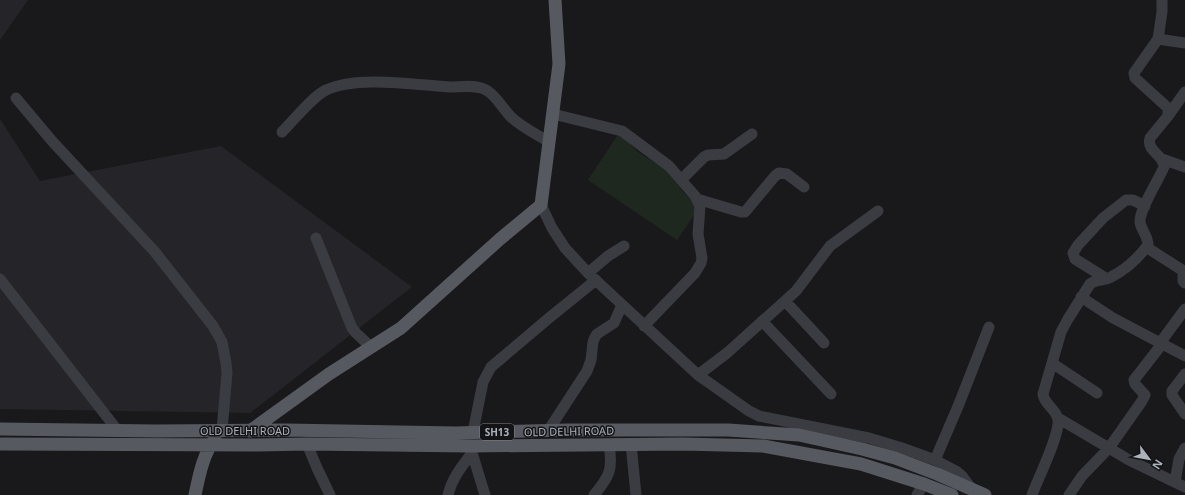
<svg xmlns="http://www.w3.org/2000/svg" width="1185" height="495" font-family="'Noto Sans',sans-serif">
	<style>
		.built { fill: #252529 }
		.green { fill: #1f281f }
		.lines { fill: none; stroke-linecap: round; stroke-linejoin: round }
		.minor { stroke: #3a3c41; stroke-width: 11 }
		.major { stroke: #565960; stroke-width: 13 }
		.labels { text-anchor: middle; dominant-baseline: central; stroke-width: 3; stroke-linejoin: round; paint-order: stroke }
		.shield { fill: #141417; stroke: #7e838a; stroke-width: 1 }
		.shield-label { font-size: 10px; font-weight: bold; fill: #abb2bc }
		.street-label { font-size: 11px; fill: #abb2bc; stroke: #141417 }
	</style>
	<rect width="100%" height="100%" fill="#19191c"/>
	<path class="built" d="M0,0H28L0,40Z
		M0,119L40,181L221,146L412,287L250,413L0,409Z"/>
	<path class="green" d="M619,133L638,152L665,169L684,193L699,208L677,240L588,180Z"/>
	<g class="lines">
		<path class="minor" d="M1158,39L1185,43
			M16,98L52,141L155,252L213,326L222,342L226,363L227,373L222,430
			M553,114L622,131L669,166L695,196L700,206L698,234L702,258L701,263L695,273L644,326
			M1168,116L1185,92
			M282,132C294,120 312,97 326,90C358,75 416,85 450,87C461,87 476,84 486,90C495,94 503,109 511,117C522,127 536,134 549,142
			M1162,159L1185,167
			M681,180L704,157L708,155L724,154L752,134
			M697,199L741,212H745L775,176L779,173L787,174L804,187
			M541,205L552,228L565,248L588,273L698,375L749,411L759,416L869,438L902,448L935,460L956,471L962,476L971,488
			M316,238L352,328L356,333L371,347
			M1146,247L1182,270L1183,272V281L1185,283
			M588,273L608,256L624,246
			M0,279L118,431
			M1107,279L1075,259L1073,253L1078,245L1103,218L1126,200H1133L1145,206
			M1081,297L1113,318L1185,356
			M785,301L824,343
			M762,321L831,394
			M1160,343L1185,309
			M1052,363L1097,393
			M1185,374L1172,391V395L1185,414
			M698,375L727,353L796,291L830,246L878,211
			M1058,418L1129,460L1185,487
			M548,431L587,371L591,360L593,342L595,337L597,334L614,323L622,305
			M473,432L483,382L491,367L549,318L596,280
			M307,444L317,468L330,495
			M631,444L636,495
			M470,446L485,495
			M935,460L959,404L989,327
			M1175,482L1179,459L1185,448
			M448,495C452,478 462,466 472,453
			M594,495C610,476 613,469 609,445
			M917,495L924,484
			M1032,495C1038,478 1060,435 1058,420C1057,409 1044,405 1043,394L1061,332L1068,319L1090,284C1096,279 1105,281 1111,277C1125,270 1139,257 1148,245C1148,236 1141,230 1140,222C1139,210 1159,179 1164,167C1164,155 1146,151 1150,138L1168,116V108L1135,78L1134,73L1158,39L1162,12V0
			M1069,495L1082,476L1109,448L1142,401L1145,395L1135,384L1134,380L1162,344"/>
		<path class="major" d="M0,429L156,431L286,430L456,433L568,430H728L799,435L862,449L895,458L937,474L985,495
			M250,431L329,374L401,328L500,239L541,205L559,64L555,0
			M0,444L257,445L307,444L470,446L683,444L763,446L861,464L924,484L952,495
			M195,495C199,476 203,454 215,439"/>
	</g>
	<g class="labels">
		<rect class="shield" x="480" y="424" width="34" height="16" rx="3"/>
		<g class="shield-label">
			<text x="497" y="432">SH13</text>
		</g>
		<g class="street-label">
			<text x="245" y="430">OLD DELHI ROAD</text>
			<text transform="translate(569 431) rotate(-1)">OLD DELHI ROAD</text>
		</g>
	</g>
	<g transform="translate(1149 459) rotate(122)" stroke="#141417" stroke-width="3" paint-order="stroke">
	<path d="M0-3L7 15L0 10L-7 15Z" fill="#abb2bc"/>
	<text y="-6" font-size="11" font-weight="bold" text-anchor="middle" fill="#abb2bc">N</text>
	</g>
</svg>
